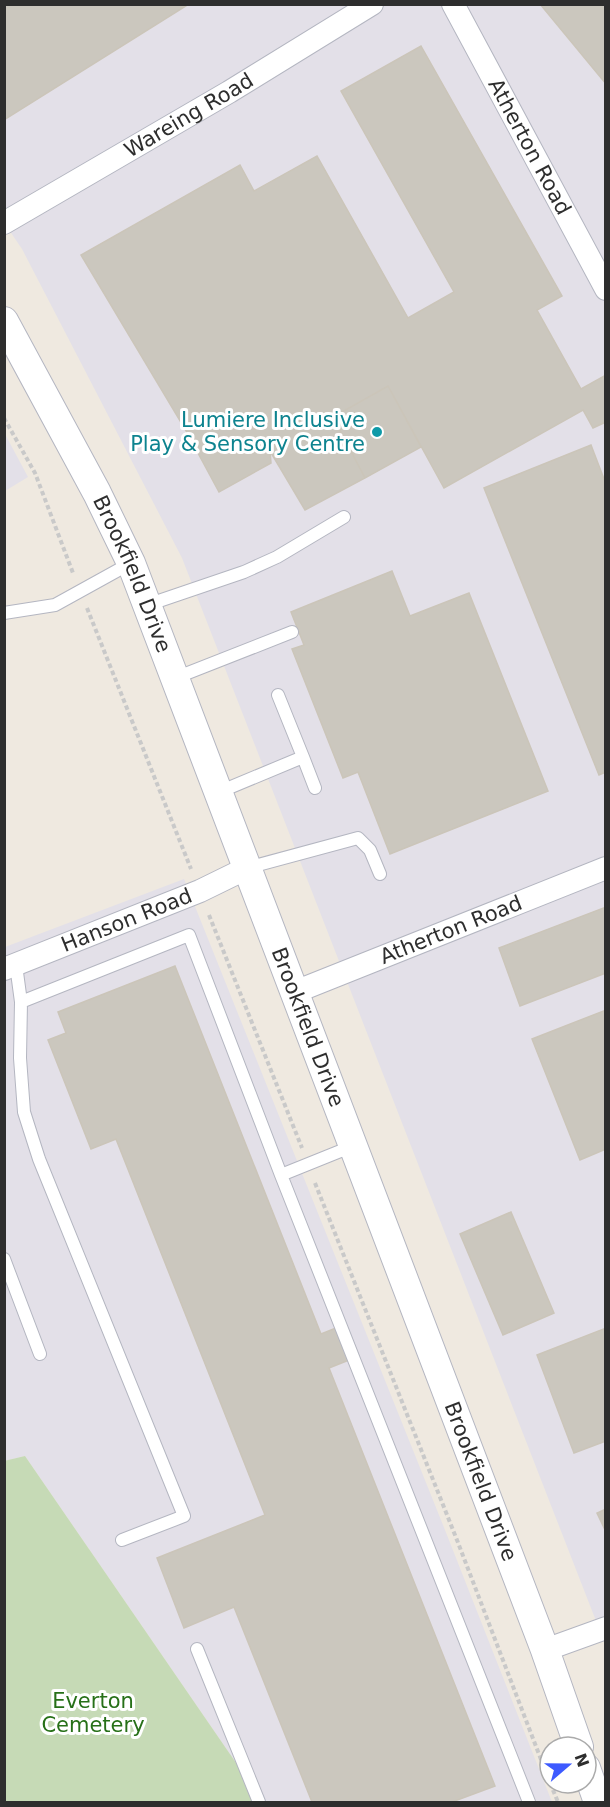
<svg xmlns="http://www.w3.org/2000/svg" width="610" height="1807" font-family="'DejaVu Sans',sans-serif">
	<style>
		.industrial { fill: #e3e0e8 }
		.cemetery { fill: #c6dab6 }
		.building { fill: #cbc7be; stroke: #cbc5b9; stroke-width: 1.5 }
		.lines { fill: none; stroke-linecap: round; stroke-linejoin: round }
		.service-casing { stroke: #b4b6c1; stroke-width: 14 }
		.minor-casing { stroke: #b4b6c1; stroke-width: 24 }
		.tertiary-casing { stroke: #b4b6c1; stroke-width: 30 }
		.path { stroke: #c9c9c9; stroke-width: 4; stroke-dasharray: 4.5 3; stroke-linecap: butt }
		.service { stroke: #fff; stroke-width: 12 }
		.minor { stroke: #fff; stroke-width: 22 }
		.tertiary { stroke: #fff; stroke-width: 28 }
		.culture-dot { fill: #0f9aa8; stroke: #fff; stroke-width: 2 }
		.labels { text-anchor: middle; dominant-baseline: central; stroke-width: 6; stroke-linejoin: round; paint-order: stroke }
		.street-label { font-size: 21px; fill: #2e2e2e; stroke: #fff }
		.culture-label { font-size: 21px; fill: #0d838f; stroke: #fff; text-anchor: end }
		.park-label { font-size: 21px; fill: #277018; stroke: #fff }
	</style>
	<rect width="100%" height="100%" fill="#efe9e0"/>
	<path class="industrial" d="M4,5H605V1644L182,558L22,249L5,224Z
		M5,434L28,477L5,491H4Z
		M184,879L445,1530L552,1802H263L25,1456L5,1461V947Z"/>
	<path class="cemetery" d="M25,1456L263,1802H5L4,1461Z"/>
	<path class="building" d="M4,4H189L4,120Z
		M540,4H606V84Z
		M421,46L562,296L537,310L581,389L606,375V422L593,428L583,410L444,488L388,386L333,417L365,478L305,510L270,451L271,463L219,492L185,429L81,255L240,165L254,191L317,156L408,318L454,292L341,91Z
		M388,386L421,447L365,478L333,417Z
		M591,445L604,479L606,478V772L599,775L484,488Z
		M392,571L410,616L469,593L548,791L390,854L358,772L343,778L292,649L304,645L291,612Z
		M606,907V973L520,1006L499,948Z
		M175,966L321,1334L346,1324L359,1356L329,1368L495,1786L452,1802H312L234,1607L184,1628L157,1558L265,1515L116,1139L91,1149L48,1040L66,1033L58,1012Z
		M606,1010V1149L580,1160L532,1039Z
		M511,1212L554,1313L503,1335L460,1234Z
		M606,1328V1441L574,1453L537,1355Z
		M606,1509V1532L597,1513Z"/>
	<g class="lines">
		<g class="service-casing">
			<path id="service" d="M147,605L244,572L277,557L344,517
				M4,613L55,605L131,563
				M175,678L292,632
				M303,757L315,788
				M219,792L303,757L278,695
				M247,868L358,838L370,850L380,874
				M16,965L21,1002L20,1058L24,1112L39,1159L184,1516L122,1540
				M21,1002L189,935L281,1175L529,1802
				M281,1175L353,1146
				M4,1259L40,1354
				M197,1649L259,1802"/>
		</g>
		<g class="minor-casing">
			<g id="minor">
				<path id="s1" d="M453,4L606,289"/>
				<path id="s2" d="M4,223L229,92L372,4"/>
				<path id="s3" d="M4,969L200,891L247,868"/>
				<path id="s4" d="M295,992L606,868"/>
				<path d="M545,1650L606,1628"/>
			</g>
		</g>
		<g class="tertiary-casing">
			<g id="tertiary">
				<path id="s5" d="M4,321L97,493L131,563L545,1650L579,1747"/>
				<path d="M586,1768L598,1802"/>
			</g>
		</g>
		<path class="path" d="M4,418L35,473L73,573
			M87,608L191,869
			M209,915L302,1148
			M315,1183L457,1540L550,1783
			M550,1783L558,1802"/>
		<use href="#service" class="service"/>
		<use href="#minor" class="minor"/>
		<use href="#tertiary" class="tertiary"/>
	</g>
	<circle class="culture-dot" cx="377" cy="432" r="6"/>
	<g class="labels">
		<g class="street-label">
			<text stroke="none"><textPath href="#s2" startOffset="214">Wareing Road</textPath></text>
			<text stroke="none"><textPath href="#s1" startOffset="162">Atherton Road</textPath></text>
			<text stroke="none"><textPath href="#s5" startOffset="284">Brookfield Drive</textPath></text>
			<text stroke="none"><textPath href="#s3" startOffset="132">Hanson Road</textPath></text>
			<text stroke="none"><textPath href="#s4" startOffset="168">Atherton Road</textPath></text>
			<text stroke="none"><textPath href="#s5" startOffset="770">Brookfield Drive</textPath></text>
			<text stroke="none"><textPath href="#s5" startOffset="1256">Brookfield Drive</textPath></text>
		</g>
		<g class="culture-label">
			<text x="365" y="420">Lumiere Inclusive<tspan x="365" dy="24">Play &amp; Sensory Centre</tspan></text>
		</g>
		<g class="park-label">
			<text x="93" y="1701">Everton<tspan x="93" dy="24">Cemetery</tspan></text>
		</g>
	</g>
	<rect width="610" height="1807" fill="none" stroke="#2e2e2e" stroke-width="12"/>
	<g transform="translate(568 1765) rotate(70)"><circle r="28" fill="#ffffff" stroke="#ababab" stroke-width="1.5"/>
	<path d="M0-4.5L10 22L0 15L-10 22Z" fill="#3d5aff"/>
	<text y="-9" font-size="16" font-weight="bold" text-anchor="middle" fill="#2e2e2e">N</text>
	</g>
</svg>
